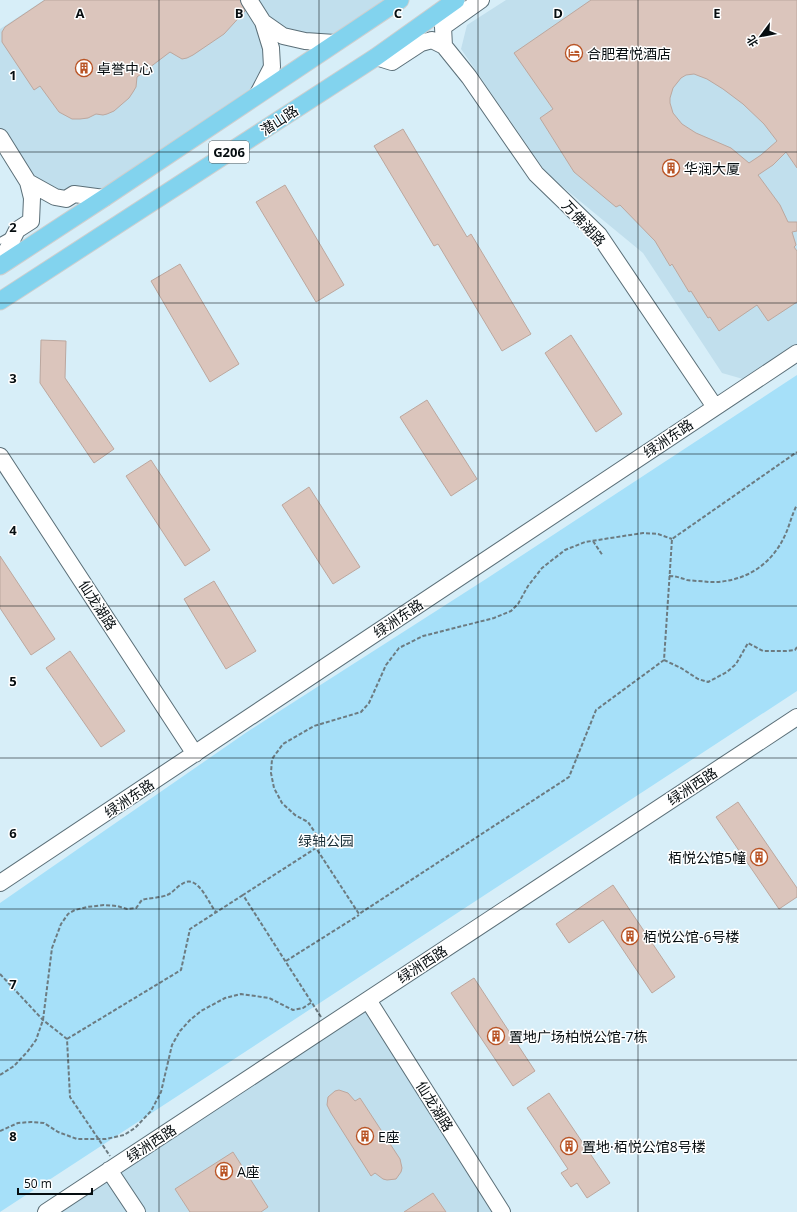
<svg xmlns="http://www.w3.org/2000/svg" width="797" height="1212" font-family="'Open Sans','Noto Sans SC',sans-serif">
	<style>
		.built { fill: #c1dfed }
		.green { fill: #a6e0f9 }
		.building { fill: #dbc5bc; stroke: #bca79e; fill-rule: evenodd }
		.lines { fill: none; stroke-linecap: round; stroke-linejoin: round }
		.lane-casing { stroke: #5b6f78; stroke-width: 8 }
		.secondary-casing { stroke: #5b6f78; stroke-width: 18 }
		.primary-casing { stroke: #cdcfcf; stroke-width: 19 }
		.path { stroke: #6c7b81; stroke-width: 2; stroke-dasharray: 4 2; stroke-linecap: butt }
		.lane { stroke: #fff; stroke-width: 5.5 }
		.secondary { stroke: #fff; stroke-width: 16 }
		.primary { stroke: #82d3ee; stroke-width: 17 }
		.grid { fill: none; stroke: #060d10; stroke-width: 1; stroke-opacity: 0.55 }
		.labels { text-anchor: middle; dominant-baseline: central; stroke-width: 3; stroke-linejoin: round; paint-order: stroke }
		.shield { fill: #fff; stroke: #515658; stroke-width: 1 }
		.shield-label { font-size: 13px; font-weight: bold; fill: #060d10 }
		.poi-label { font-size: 14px; fill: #060d10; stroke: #fff; text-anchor: start }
		.street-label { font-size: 14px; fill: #060d10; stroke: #fff }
		.park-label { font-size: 14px; fill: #1b3039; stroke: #fff }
		.grid-label { font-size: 13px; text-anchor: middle; font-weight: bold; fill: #060d10; stroke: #fff; stroke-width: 3; stroke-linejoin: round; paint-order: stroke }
	</style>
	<rect width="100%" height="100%" fill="#d7eef8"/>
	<path class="built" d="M44,0H394L335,43L283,36L271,48L258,94L104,198L74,194L28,182L0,137V29Z
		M506,0H797V344L743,379L722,373L643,253L547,174L461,49L467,25Z
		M368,1000L502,1212H46Z"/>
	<path class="green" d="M797,375V691L0,1212V903L247,732L486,579Z"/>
	<path class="building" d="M45,0H240L245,11L224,34L193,55L187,58L182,59L170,52L137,77L136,87L133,92L129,98L114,111L107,114L103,115L96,114L88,118L80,119H72L59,112L40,86L34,90L2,42V32L5,27Z
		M591,0H797V168L786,152L773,165L758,175L780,205L788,222H797V231L792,232L796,245L794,247L797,251V302L768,321L757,305L719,331L710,317L708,318L691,291L689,292L672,264L670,266L655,241L620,205L616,207L574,172L540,118L553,109L514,53ZM694,74L707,79L723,89L743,104L764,124L777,141L761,155L749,163L731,148L696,133L682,124L673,113L670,103V98L673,88L681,78L686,75Z
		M403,129L467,237L471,234L531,334L502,351L438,244L434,246L374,146Z
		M285,185L344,285L316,302L256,202Z
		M180,264L239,364L210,382L151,281Z
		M571,335L622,414L596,432L545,353Z
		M41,340L66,341L65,378L114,449L94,463L40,383Z
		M427,400L477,479L451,496L400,417Z
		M151,460L210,550L185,566L126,476Z
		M309,487L360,567L333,584L282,505Z
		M0,556L55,639L31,655L0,608Z
		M214,581L256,651L226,669L184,599Z
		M70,651L125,731L101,747L46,668Z
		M738,802L797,888V897L779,909L716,817Z
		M613,885L675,977L652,993L603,920L569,943L556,924Z
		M474,978L535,1071L513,1086L451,993Z
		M339,1090L348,1093L355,1101L360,1098L400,1159L402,1168L401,1172L396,1179L387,1180L383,1179L375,1173L371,1176L331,1113L327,1105L328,1097L335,1091Z
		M549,1093L610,1183L587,1198L577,1183L571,1187L561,1173L568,1169L527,1108Z
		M233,1152L268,1207L261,1212H190L175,1189Z
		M433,1193L446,1212H404Z"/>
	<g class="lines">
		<g class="lane-casing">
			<path id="lane" d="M0,241L9,236"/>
		</g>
		<g class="secondary-casing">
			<path id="secondary" d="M249,0L263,22
				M444,46L469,77L536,174L599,235L715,407
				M376,57L392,62L421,43L432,40L444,46L443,27L481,0
				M258,94L272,67L271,48L263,22L283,36L305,41L335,43
				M0,137L28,182
				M0,264L17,230L31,221L32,198L28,182L55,197L66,199L74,194L104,198
				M0,456L195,754
				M0,883L797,353
				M368,1000L502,1212
				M109,1170L137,1212
				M46,1212L797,717"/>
		</g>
		<g class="primary-casing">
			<path id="primary" d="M0,266L104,198L400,0
				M0,301L376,57L456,0"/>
		</g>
		<path class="path" d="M593,541L603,556
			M669,576C676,576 681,578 687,580C694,581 702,581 709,582C743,583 772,566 786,533C790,524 792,514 797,505
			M664,660L681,668L698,679L708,682L727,672L736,664L748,643L763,651H786L795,650L797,647
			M316,848V834L308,822L295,815L282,803L274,788L271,773L272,759L283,744L314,726L361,712L369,703L386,665L399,648L423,636L494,618L511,611L518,604L528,586L542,568L565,550L585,542L643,533L658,534L672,539
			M286,961L359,915
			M0,974L43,1020L67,1039L70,1097L110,1156
			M321,1017L243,895L316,848L359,914L569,777L596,710L664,660L672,539L797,452
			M67,1039L181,970L190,929L243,895
			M0,1075L14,1066L28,1051L36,1040L43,1020L52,948L61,924L68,914L75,910L87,907L104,905L117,906L127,909L136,908C138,906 140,902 142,900C146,898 161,898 167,895C173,893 176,887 182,884C198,873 208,903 216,912
			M0,1131L18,1123L31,1122L44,1123L58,1132L77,1139H106L124,1135L135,1128L151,1111L161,1092L172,1045L180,1031L190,1020L201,1011L225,998L241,994L269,998L293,1010L303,1008L312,1002"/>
		<use href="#lane" class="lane"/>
		<use href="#secondary" class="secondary"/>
		<use href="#primary" class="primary"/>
	</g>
	<path class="grid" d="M159,0V1212M319,0V1212M478,0V1212M638,0V1212M0,152H797M0,303H797M0,454H797M0,606H797M0,758H797M0,909H797M0,1060H797"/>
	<defs>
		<g id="hotel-ring" transform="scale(0.9)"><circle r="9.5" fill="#fff" stroke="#b95425" stroke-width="1.5"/><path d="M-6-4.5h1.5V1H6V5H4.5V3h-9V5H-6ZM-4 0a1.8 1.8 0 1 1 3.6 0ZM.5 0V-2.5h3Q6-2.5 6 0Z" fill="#b95425"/></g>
		<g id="building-ring" transform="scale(0.9)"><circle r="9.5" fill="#fff" stroke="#b95425" stroke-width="1.5"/><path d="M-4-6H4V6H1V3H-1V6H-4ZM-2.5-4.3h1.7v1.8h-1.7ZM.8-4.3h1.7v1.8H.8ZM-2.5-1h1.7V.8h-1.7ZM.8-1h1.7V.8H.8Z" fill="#b95425"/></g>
	</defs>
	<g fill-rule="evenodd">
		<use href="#hotel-ring" x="574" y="53"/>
		<use href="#building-ring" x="84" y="68"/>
		<use href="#building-ring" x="671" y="168"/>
		<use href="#building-ring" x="759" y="857"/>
		<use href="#building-ring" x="630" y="936"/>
		<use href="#building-ring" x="496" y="1036"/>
		<use href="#building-ring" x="365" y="1136"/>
		<use href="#building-ring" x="569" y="1146"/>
		<use href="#building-ring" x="224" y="1171"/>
	</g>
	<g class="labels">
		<rect class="shield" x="209" y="141" width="40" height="22" rx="3"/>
		<g class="shield-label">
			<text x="229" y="152">G206</text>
		</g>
		<g class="poi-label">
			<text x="587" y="53">合肥君悦酒店</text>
			<text x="97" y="68">卓誉中心</text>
			<text x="684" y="168">华润大厦</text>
			<text x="746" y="857" text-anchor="end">栢悦公馆5幢</text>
			<text x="643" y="936">栢悦公馆-6号楼</text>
			<text x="509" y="1036">置地广场柏悦公馆-7栋</text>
			<text x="378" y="1136">E座</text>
			<text x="582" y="1146">置地·栢悦公馆8号楼</text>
			<text x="237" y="1171">A座</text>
		</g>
		<g class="street-label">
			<text transform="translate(279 120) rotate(-33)">潜山路</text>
			<text transform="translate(584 223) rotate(47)">万佛湖路</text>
			<text transform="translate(668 438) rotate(-34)">绿洲东路</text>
			<text transform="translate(98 605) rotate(57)">仙龙湖路</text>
			<text transform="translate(398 618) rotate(-34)">绿洲东路</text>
			<text transform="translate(692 786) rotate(-33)">绿洲西路</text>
			<text transform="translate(129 798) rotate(-34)">绿洲东路</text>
			<text transform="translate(422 964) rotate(-33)">绿洲西路</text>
			<text transform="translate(435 1106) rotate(58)">仙龙湖路</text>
			<text transform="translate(151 1143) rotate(-33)">绿洲西路</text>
		</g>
		<g class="park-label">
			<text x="326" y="840">绿轴公园</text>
		</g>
	</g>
	<g class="grid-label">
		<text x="80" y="18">A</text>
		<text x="239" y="18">B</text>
		<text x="398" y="18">C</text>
		<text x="558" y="18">D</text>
		<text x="717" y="18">E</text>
		<text x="13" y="80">1</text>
		<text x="13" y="232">2</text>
		<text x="13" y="383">3</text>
		<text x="13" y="535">4</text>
		<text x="13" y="686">5</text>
		<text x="13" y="838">6</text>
		<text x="13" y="989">7</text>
		<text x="13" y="1141">8</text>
	</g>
	<g transform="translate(761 36) rotate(238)" stroke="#ffffff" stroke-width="3" paint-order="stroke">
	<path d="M0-3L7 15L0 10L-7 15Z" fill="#060d10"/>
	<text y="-6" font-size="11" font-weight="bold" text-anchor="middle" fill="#060d10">北</text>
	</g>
	<path d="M18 1188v6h74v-6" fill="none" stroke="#060d10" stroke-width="2"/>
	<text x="24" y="1188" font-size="12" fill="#060d10" stroke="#ffffff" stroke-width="3" paint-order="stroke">50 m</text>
</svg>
